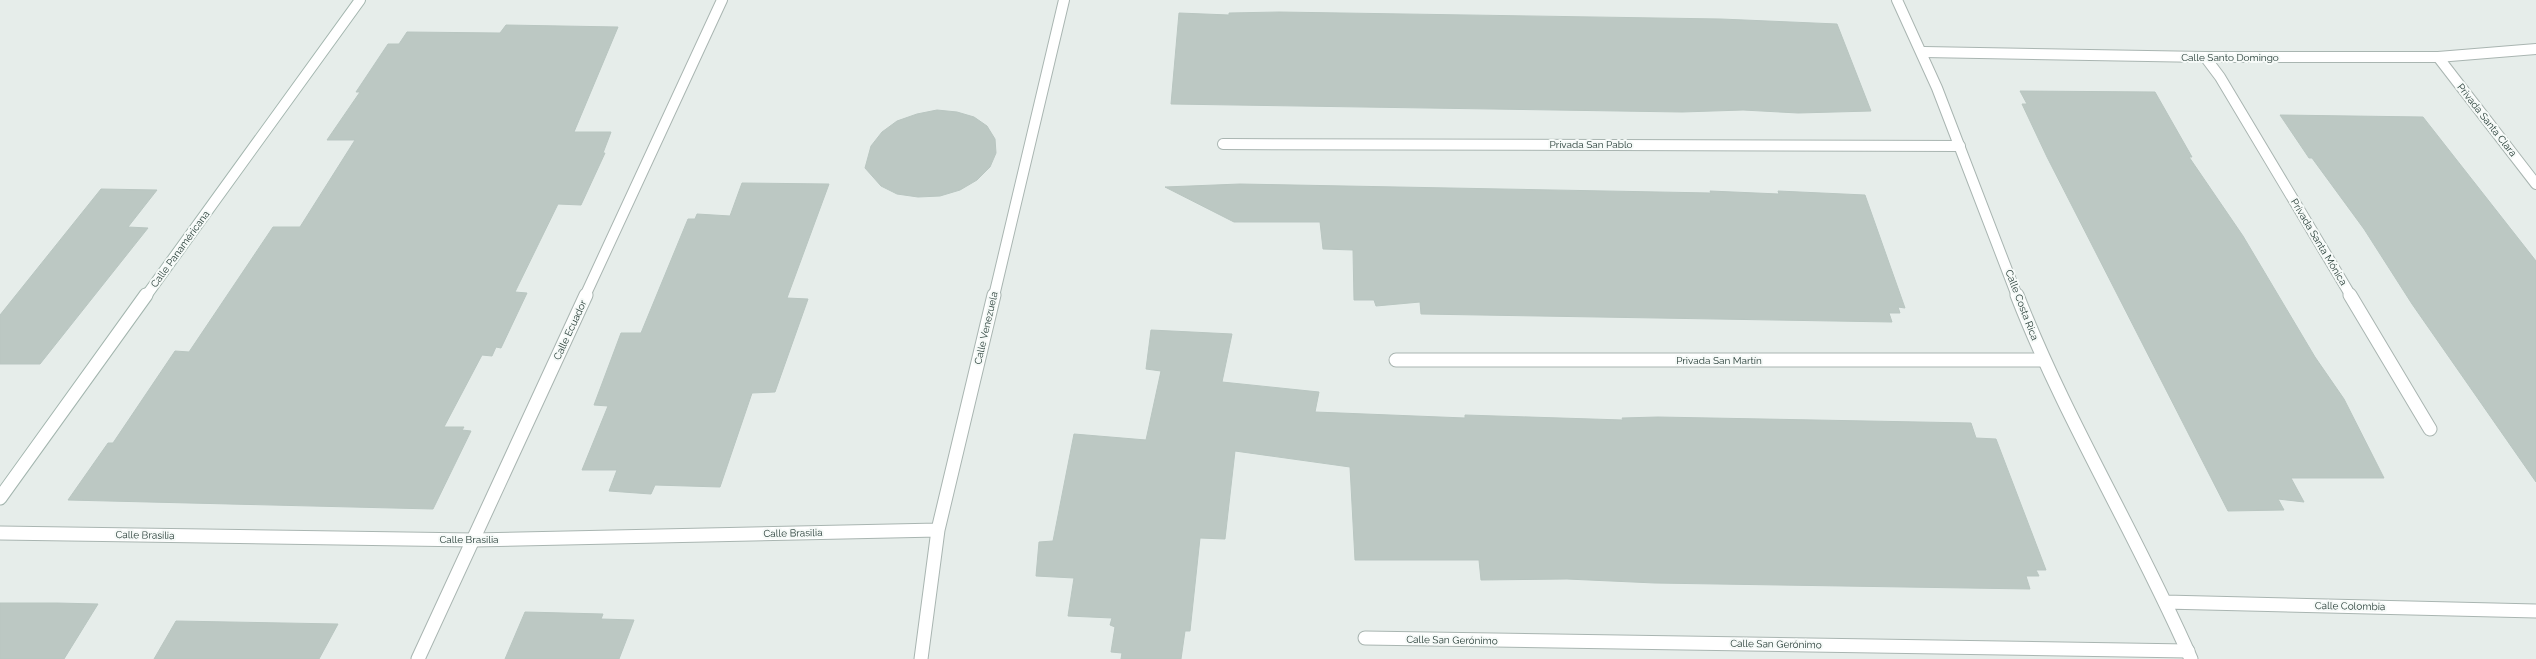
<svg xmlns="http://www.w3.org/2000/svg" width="2536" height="659" font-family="Raleway,sans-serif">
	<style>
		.building { fill: #bcc8c3; stroke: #b9c6c1 }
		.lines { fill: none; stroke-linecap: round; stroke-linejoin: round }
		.minor-far1-casing { stroke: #a9b5b1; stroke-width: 12 }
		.minor-casing { stroke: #a9b5b1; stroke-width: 15 }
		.tertiary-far1-casing { stroke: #a9b5b1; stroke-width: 12 }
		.tertiary-casing { stroke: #a9b5b1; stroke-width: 15 }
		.secondary-far1-casing { stroke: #a3b5ae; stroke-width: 12 }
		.secondary-casing { stroke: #a3b5ae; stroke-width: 15 }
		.minor-far1 { stroke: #fff; stroke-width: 10 }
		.minor { stroke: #fff; stroke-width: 13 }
		.tertiary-far1 { stroke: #fff; stroke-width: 10 }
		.tertiary { stroke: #fff; stroke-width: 13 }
		.secondary-far1 { stroke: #fff; stroke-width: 10 }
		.secondary { stroke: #fff; stroke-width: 13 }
		.labels { text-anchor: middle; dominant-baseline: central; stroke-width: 4; stroke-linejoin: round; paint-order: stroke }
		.street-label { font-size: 10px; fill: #273d37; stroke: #f6faf8 }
	</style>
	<rect width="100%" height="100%" fill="#e6edea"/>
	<path class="building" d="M1279,12L1721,19L1837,24L1871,111L1798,113L1743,110L1682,112L1171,104L1179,13L1229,15V13Z
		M506,25L618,27L574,132H611L603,153H605L581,205L558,204L515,292L527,293L501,348L496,347L492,356L482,355L444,427H464L462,430L471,431L433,509L68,500L108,443H113L175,351L189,352L273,227H300L355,140H327L360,92H356L388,44H399L407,32L500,33Z
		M2020,91L2155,92L2192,157H2189L2243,236L2315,357L2344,399L2384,478H2291L2304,502L2278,499L2284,510L2228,511L2047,157L2022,104H2027Z
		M937,110L957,112L974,117L987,126L995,139L996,153L990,167L977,180L960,190L940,196L918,197L897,194L881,186L865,168L871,146L882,132L897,121L917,114Z
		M2280,115L2423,117L2536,261V482L2412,304L2364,229L2312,158H2309Z
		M742,183L829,184L787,298L808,299L775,392L752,393L720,487L655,485L651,494L609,491L617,470H582L608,406L594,405L621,333H641L688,219H695L697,214L730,216Z
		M1240,184L1711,193L1710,191L1779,194L1778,191L1865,195L1905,308L1898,307L1900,313H1889L1892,322L1421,314L1420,302L1376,306L1374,300H1354L1353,250L1323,249L1320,222H1234L1165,187Z
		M101,189L157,190L128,227L148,228L40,364H0V315Z
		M1151,330L1232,334L1222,382L1319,392L1315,412L1465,418V415L1623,420L1622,418L1658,417L1971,423L1976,438L1996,439L2046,570H2036L2039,576H2026L2030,589L1655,583L1567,579L1481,580L1479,560H1355L1350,467L1235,451L1225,539L1200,538L1190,631H1185L1181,659H1121L1122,653L1111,652L1115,627L1110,625L1112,618L1068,616L1074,578L1036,576L1039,542L1053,541L1074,434L1146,440L1161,371L1146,369Z
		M0,603H57L98,604L64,659H0Z
		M525,612L603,614L601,619L634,620L619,659H505Z
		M176,621L338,624L319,659H154Z"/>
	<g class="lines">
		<g class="minor-far1-casing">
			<path id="minor-far1" d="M1924,52L2205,57H2438L2536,49
				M2205,57L2220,77L2351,296
				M2438,57L2536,184
				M1223,144L1960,146
				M994,296L1064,0"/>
		</g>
		<g class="minor-casing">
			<path id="minor" d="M2350,295L2430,429
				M1396,360H2043
				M0,533L473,540L938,530
				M1365,638L2188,651
				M921,659L938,530L994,295"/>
		</g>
		<g class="tertiary-far1-casing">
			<path id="tertiary-far1" d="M1897,0L1937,88L2017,296
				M585,296L722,0"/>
		</g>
		<g class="tertiary-casing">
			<path id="tertiary" d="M2017,295C2066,421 2137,535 2191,659
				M2165,602L2536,611
				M418,659L586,295"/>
		</g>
		<g class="secondary-far1-casing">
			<path id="secondary-far1" d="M146,296L360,0"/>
		</g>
		<g class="secondary-casing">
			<path id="secondary" d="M0,498L146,295"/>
		</g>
		<use href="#minor-far1" class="minor-far1"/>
		<use href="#minor" class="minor"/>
		<use href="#tertiary-far1" class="tertiary-far1"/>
		<use href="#tertiary" class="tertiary"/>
		<use href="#secondary-far1" class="secondary-far1"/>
		<use href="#secondary" class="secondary"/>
	</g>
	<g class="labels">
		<g class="street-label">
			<text x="2230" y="57">Calle Santo Domingo</text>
			<text transform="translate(2487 120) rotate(52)">Privada Santa Clara</text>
			<text x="1591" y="144">Privada San Pablo</text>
			<text transform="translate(2319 242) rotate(59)">Privada Santa Mónica</text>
			<text transform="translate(180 249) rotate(-54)">Calle Panaméricana</text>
			<text transform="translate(2022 305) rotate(69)">Calle Costa Rica</text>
			<text transform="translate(986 328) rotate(-77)">Calle Venezuela</text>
			<text transform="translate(570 330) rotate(-65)">Calle Ecuador</text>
			<text x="1719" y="360">Privada San Martín</text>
			<text transform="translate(793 533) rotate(-1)">Calle Brasilia</text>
			<text transform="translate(145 535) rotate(1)">Calle Brasilia</text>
			<text x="469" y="539">Calle Brasilia</text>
			<text transform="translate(2350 606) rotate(1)">Calle Colombia</text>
			<text transform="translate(1452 640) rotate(1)">Calle San Gerónimo</text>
			<text transform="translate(1776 644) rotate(1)">Calle San Gerónimo</text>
		</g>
	</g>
</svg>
